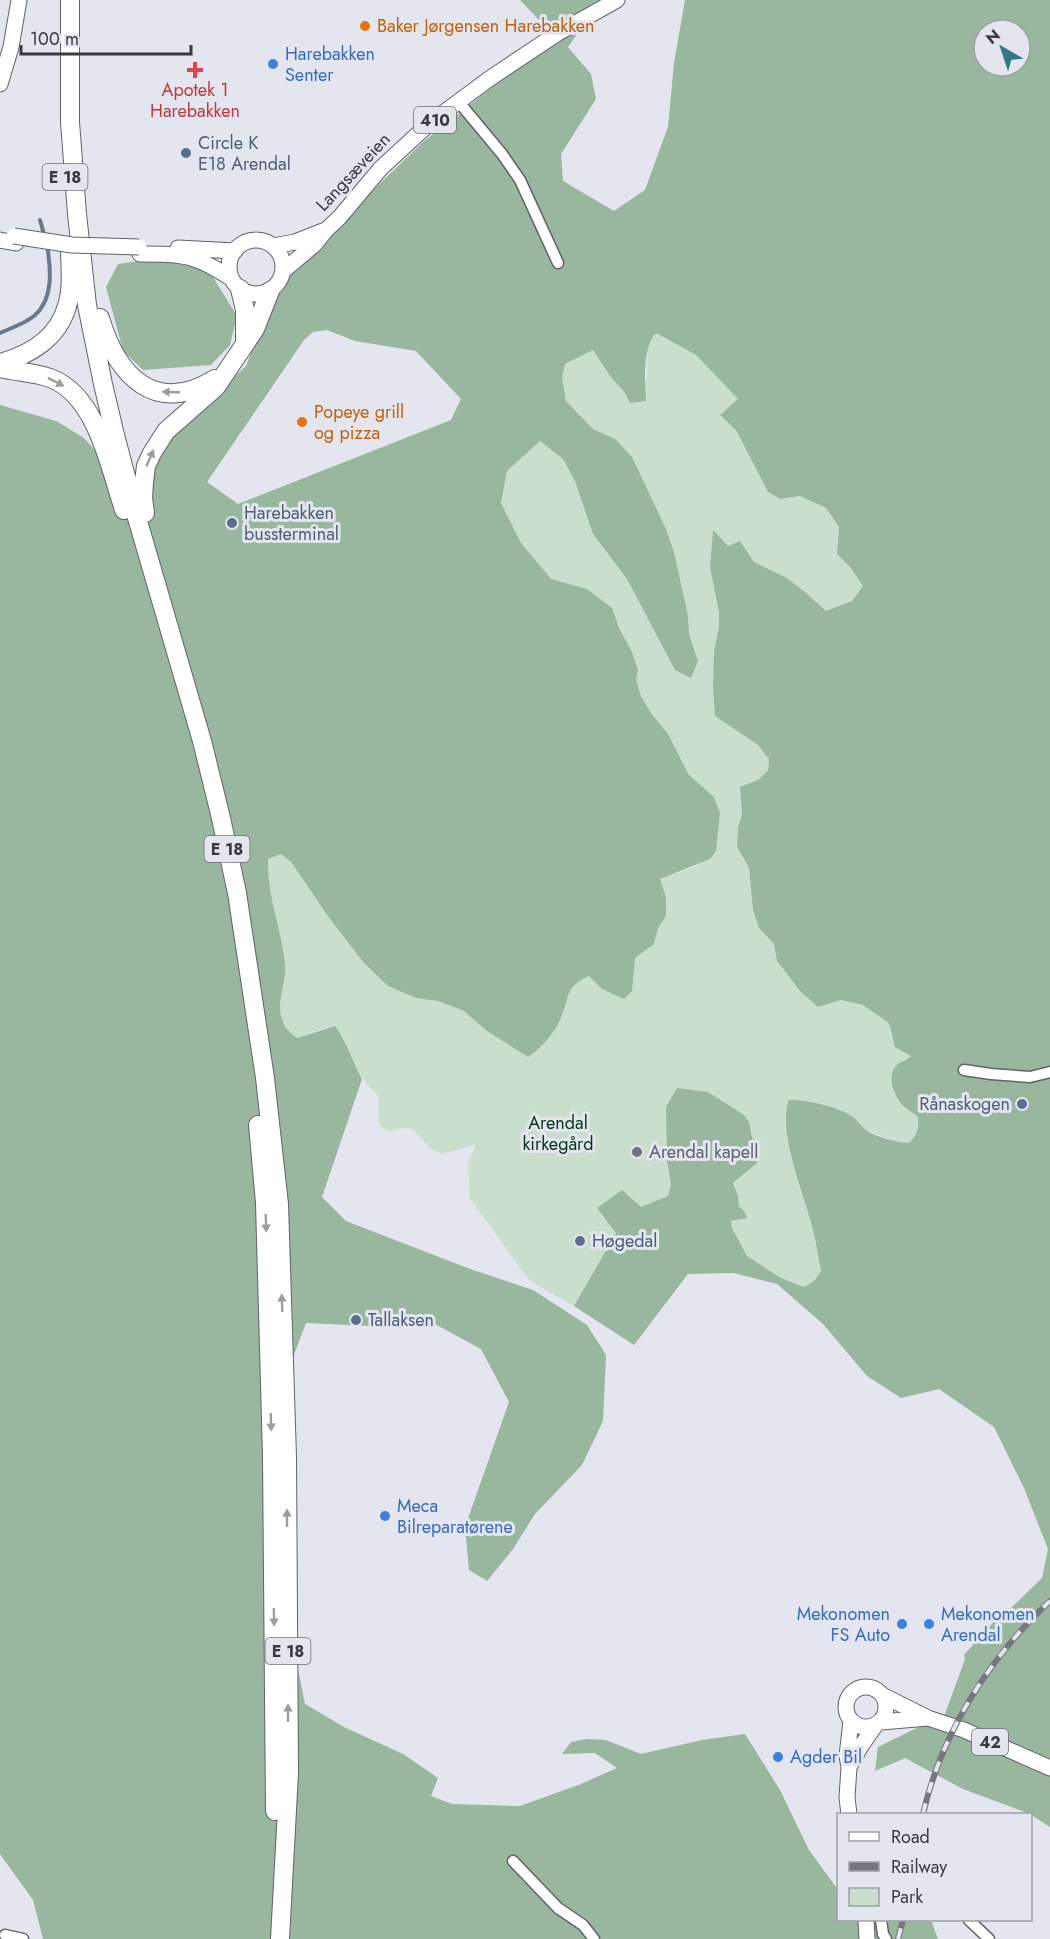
<svg xmlns="http://www.w3.org/2000/svg" width="1050" height="1939" font-family="Jost,sans-serif">
	<style>
		.green { fill: #cadecd }
		.forest { fill: #99b69e; fill-rule: evenodd }
		.lines { fill: none; stroke-linecap: round; stroke-linejoin: round }
		.stream { stroke: #6a798c; stroke-width: 4 }
		.street-casing { stroke: #61636b; stroke-width: 13 }
		.primary-casing { stroke: #61636b; stroke-width: 17 }
		.highway-casing { stroke: #61636b; stroke-width: 20 }
		.street { stroke: #fff; stroke-width: 10 }
		.primary { stroke: #fff; stroke-width: 15 }
		.highway { stroke: #fff; stroke-width: 18 }
		.rail-casing { stroke: #76777d; stroke-width: 6 }
		.rail { stroke: #e3e5ef; stroke-width: 4; stroke-dasharray: 11; stroke-linecap: butt }
		.primary-bridge-casing { stroke: #61636b; stroke-width: 17; stroke-linecap: butt }
		.primary-bridge { stroke: #fff; stroke-width: 15 }
		.oneway { fill: #9c9d9e }
		.food-dot { fill: #e8710a; stroke: #e3e5ef; stroke-width: 2 }
		.shop-dot { fill: #3f7fe0; stroke: #e3e5ef; stroke-width: 2 }
		.health-dot { fill: #e0444e; stroke: #e3e5ef; stroke-width: 2 }
		.service-dot { fill: #5c6f8a; stroke: #e3e5ef; stroke-width: 2 }
		.worship-dot { fill: #6b7280; stroke: #e3e5ef; stroke-width: 2 }
		.labels { text-anchor: middle; dominant-baseline: central; stroke-width: 6; stroke-linejoin: round; paint-order: stroke }
		.shield { fill: #e3e5ef; stroke: #6d6e73; stroke-width: 1.5 }
		.shield-label { font-size: 16px; font-weight: bold; fill: #3a3b3e }
		.food-label { font-size: 18px; fill: #c56008; stroke: #e3e5ef; text-anchor: start }
		.shop-label { font-size: 18px; fill: #366cbe; stroke: #e3e5ef; text-anchor: start }
		.health-label { font-size: 18px; fill: #be3a42; stroke: #e3e5ef }
		.service-label { font-size: 18px; fill: #4e5e75; stroke: #e3e5ef; text-anchor: start }
		.street-label { font-size: 18px; fill: #3a3b3e; stroke: #e3e5ef }
		.park-label { font-size: 18px; fill: #043616; stroke: #e3e5ef }
		.worship-label { font-size: 18px; fill: #5b616d; stroke: #e3e5ef; text-anchor: start }
	</style>
	<rect width="100%" height="100%" fill="#e3e5ef"/>
	<path class="green" d="M656,333L696,355L738,399L720,415L736,430L768,492L780,499L800,496L826,508L839,527L837,554L850,567L863,586L852,601L826,611L805,592L787,578L754,562L740,541L728,546L713,531L710,567L719,613V626L714,652L713,688L715,716L758,745L769,759L768,770L758,780L740,788L742,815L738,827L742,858L749,868L753,910L759,928L774,944L778,961L801,992L818,1007L840,1000L863,1005L889,1023L891,1036L912,1055L908,1060L902,1061L901,1103L912,1110L919,1117C919,1128 917,1137 908,1143L895,1142L866,1130L854,1118L831,1108L799,1100L813,1228L821,1271L814,1281L804,1287L781,1278L747,1256L732,1228L731,1221L747,1218L744,1211L739,1206L738,1196L733,1183L747,1173L725,1104L708,1092L677,1089L666,1107L667,1161L671,1184L668,1196L641,1207L597,1208L616,1233L574,1306L529,1280L470,1198L468,1163L476,1144L442,1154L430,1148L413,1129L403,1128L389,1131L379,1125L378,1095C359,1077 352,1063 344,1038L327,1027L296,1038C288,1031 284,1027 281,1016C277,999 287,981 285,965C282,928 267,896 268,858L281,854L291,862L330,919L364,963L388,986L416,998L438,1001L464,1011L488,1031L528,1057C538,1046 552,1034 559,1022C571,1001 562,988 589,976L602,989L631,991L635,958L654,944L658,928L666,916V897L660,879L699,865L718,825L720,813L714,797L689,775L668,734L651,713L641,696L636,680L638,670L632,652L620,630L612,608L587,589L551,580L521,543L501,503L507,471L540,441L563,459L575,481L593,534L627,579L675,670L691,678L698,661L689,634L688,616L615,439L593,429L566,401L562,378L565,364L593,350L610,376L625,393L630,403C635,397 642,390 645,384C653,366 639,354 656,333Z"/>
	<path class="forest" d="M520,0H615L585,23L568,47L591,74L596,99L561,154L563,181L614,211L645,190L668,127L674,63L685,0H1050V1827L1030,1814L963,1789L905,1758L875,1771L878,1747L945,1714L965,1659L964,1655L1006,1608L1010,1609L1042,1578L1048,1549L1024,1488L994,1427L939,1389L901,1398L867,1376L823,1324L777,1284L734,1273L688,1274L634,1345L574,1306L616,1233L597,1208L622,1190L641,1207L668,1196L671,1184L667,1161L666,1107L677,1088L708,1092L744,1115L749,1122L757,1163L733,1183L738,1196L739,1206L744,1211L747,1218L731,1221L732,1228L747,1256L781,1278L804,1287L814,1281L821,1271C818,1256 816,1241 812,1226C804,1193 777,1132 789,1100C809,1100 836,1106 853,1117C858,1121 862,1127 867,1131C880,1138 894,1142 908,1143C917,1137 919,1128 918,1117C913,1112 904,1108 900,1102C893,1092 887,1076 896,1066C900,1061 907,1061 911,1056L895,1047L889,1023L863,1005L841,1000L818,1007L801,992L777,961L774,944L759,928L753,910L749,868L737,847L738,827L742,815L740,787L758,780L768,770L769,759L758,745L715,716L713,688L714,652L719,626V613L710,567L713,530L728,546L740,541L754,562L787,578L805,592L826,611L852,601L863,586L850,567L837,554L839,527L826,508L800,496L780,499L768,492L736,430L720,415L738,399L696,355L656,333C642,348 645,380 646,401L630,403L625,393L610,376L593,350L565,364L562,378L566,401L593,429L615,439L632,457L666,529L674,552L688,616L689,634L698,661L691,678L675,670L627,579L593,534L575,481L563,459L540,441L507,471L501,503L521,543L551,579L587,589L612,608L620,630L632,652L638,670L636,680L641,696L651,713L668,734L689,775L714,797L720,813L716,851L710,859L660,879L666,897V916L658,928L654,944L635,958L632,991L624,999L602,989L589,976C563,987 570,1001 559,1022C552,1036 541,1048 528,1057L487,1031L464,1011L438,1001L416,998L388,986L364,963L330,919L291,862L281,854L268,859C267,897 282,929 285,965C287,981 277,999 281,1016C284,1027 288,1031 297,1038L335,1026C347,1042 352,1061 362,1079L322,1197L346,1221L470,1269L533,1290L587,1325L606,1355L603,1421L582,1465L535,1514L513,1549L487,1581L469,1570L465,1527L509,1402L481,1349L422,1317L372,1326L306,1323L286,1376L292,1640L305,1704L344,1727L403,1754L438,1778L431,1796L452,1804L520,1806L581,1784L617,1768L595,1753L562,1754L571,1742L587,1739L606,1740L641,1754L702,1740L745,1734L780,1790L809,1850L838,1890V1920H931L938,1939H43L33,1900L0,1854V405L56,421L84,438L128,487L166,440L246,366L265,314L294,266L423,142L555,37ZM984,30H1020V66H984ZM327,330L355,341L416,351L461,399L451,420L238,504L207,482L304,340L313,332Z
		M152,259L208,269L237,316L230,345L211,365L143,370L123,351L106,287L118,264Z"/>
	<g class="lines">
		<path class="stream" d="M40,220L45,238
			M0,333C11,328 24,324 34,316C54,299 51,269 47,245"/>
		<g class="street-casing">
			<path id="street" d="M458,101L502,154L520,180L558,263
				M964,1070L991,1074L1030,1077L1050,1072
				M513,1861L558,1908L583,1925L594,1939
				M881,1920L883,1934L886,1939
				M969,1920L989,1939
				M5,1935L23,1939"/>
		</g>
		<g class="primary-casing">
			<path id="primary" d="M0,84L11,47L19,0
				M229 267a27 27 0 1 1 54 0a27 27 0 1 1-54 0Z
				M0,240L16,243
				M273,246L295,242L323,231
				M178,248L235,251
				M140,254C183,254 195,254 232,279
				M283,271L315,244L326,230L339,218L381,168L431,122L489,79L558,33L617,0
				M846 1707a20 20 0 1 1 40 0a20 20 0 1 1-40 0Z
				M884,1696L928,1718L964,1730L1050,1768
				M881,1722L928,1718
				M849,1767L861,1746L875,1726
				M849,1814L847,1798L849,1767L847,1756L851,1721
				M866,1920L867,1939"/>
		</g>
		<g class="highway-casing">
			<path id="highway" d="M70,0V122L77,214L87,305L103,384L115,435L135,511L202,741L221,818L237,893L265,1078L279,1204L287,1457L289,1773L280,1939
				M240,289L245,310V341
				M100,318C117,376 155,416 215,379
				M0,363C30,355 58,338 67,306C73,287 70,265 70,246
				M0,368C16,372 34,372 50,378C97,395 110,468 124,510
				M145,513L143,498L144,482L146,466L152,453L166,431L216,387L255,329L270,291
				M258,1125L265,1203L272,1456L275,1811"/>
		</g>
		<use href="#street" class="street"/>
		<use href="#primary" class="primary"/>
		<use href="#highway" class="highway"/>
		<g class="rail-casing">
			<path id="rail" d="M923,1814C942,1732 989,1658 1050,1601
				M898,1939L903,1920"/>
		</g>
		<use href="#rail" class="rail"/>
		<g class="primary-bridge-casing">
			<path id="primary-bridge" d="M14,236L72,245L139,247"/>
		</g>
		<use href="#primary-bridge" class="primary-bridge"/>
	</g>
	<defs><path id="oneway-solid" d="M-6-.8H1V-3.2L6.5 0L1 3.2V.8H-6Z" transform="scale(1.5)"/></defs>
	<g class="oneway">
		<use href="#oneway-solid" transform="translate(56 382) rotate(27)"/>
		<use href="#oneway-solid" transform="translate(171 392) rotate(-178)"/>
		<use href="#oneway-solid" transform="translate(150 458) rotate(-66)"/>
		<use href="#oneway-solid" transform="translate(266 1223) rotate(88)"/>
		<use href="#oneway-solid" transform="translate(282 1303) rotate(-92)"/>
		<use href="#oneway-solid" transform="translate(271 1422) rotate(88)"/>
		<use href="#oneway-solid" transform="translate(287 1518) rotate(-90)"/>
		<use href="#oneway-solid" transform="translate(274 1617) rotate(89)"/>
		<use href="#oneway-solid" transform="translate(288 1713) rotate(-90)"/>
	</g>
	<g class="food-dot">
		<circle cx="365" cy="26" r="6"/>
		<circle cx="302" cy="422" r="6"/>
	</g>
	<g class="shop-dot">
		<circle cx="273" cy="64" r="6"/>
		<circle cx="385" cy="1516" r="6"/>
		<circle cx="902" cy="1624" r="6"/>
		<circle cx="929" cy="1624" r="6"/>
		<circle cx="778" cy="1757" r="6"/>
	</g>
	<path class="health-dot" d="M192 61h6v6h6v6h-6v6h-6v-6h-6v-6h6z"/>
	<g class="service-dot">
		<circle cx="186" cy="153" r="6"/>
		<circle cx="232" cy="523" r="6"/>
		<circle cx="1022" cy="1104" r="6"/>
		<circle cx="580" cy="1241" r="6"/>
		<circle cx="356" cy="1320" r="6"/>
	</g>
	<circle class="worship-dot" cx="637" cy="1152" r="6"/>
	<g class="labels">
		<g class="shield">
			<rect x="414" y="107" width="42" height="26" rx="4.5"/>
			<rect x="42.5" y="164" width="45" height="26" rx="4.5"/>
			<rect x="204.5" y="836" width="45" height="26" rx="4.5"/>
			<rect x="265.5" y="1638" width="45" height="26" rx="4.5"/>
			<rect x="972" y="1729" width="36" height="26" rx="4.5"/>
		</g>
		<g class="shield-label">
			<text x="435" y="120">410</text>
			<text x="65" y="177">E 18</text>
			<text x="227" y="849">E 18</text>
			<text x="288" y="1651">E 18</text>
			<text x="990" y="1742">42</text>
		</g>
		<g class="food-label">
			<text x="377" y="26">Baker Jørgensen Harebakken</text>
			<text x="314" y="412">Popeye grill<tspan x="314" dy="21">og pizza</tspan></text>
		</g>
		<g class="shop-label">
			<text x="285" y="54">Harebakken<tspan x="285" dy="21">Senter</tspan></text>
			<text x="397" y="1506">Meca<tspan x="397" dy="21">Bilreparatørene</tspan></text>
			<text x="890" y="1614" text-anchor="end">Mekonomen<tspan x="890" dy="21">FS Auto</tspan></text>
			<text x="941" y="1614">Mekonomen<tspan x="941" dy="21">Arendal</tspan></text>
			<text x="790" y="1757">Agder Bil</text>
		</g>
		<g class="health-label">
			<text x="195" y="90">Apotek 1<tspan x="195" dy="21">Harebakken</tspan></text>
		</g>
		<g class="service-label">
			<text x="198" y="143">Circle K<tspan x="198" dy="21">E18 Arendal</tspan></text>
			<text x="244" y="513">Harebakken<tspan x="244" dy="21">bussterminal</tspan></text>
			<text x="1010" y="1104" text-anchor="end">Rånaskogen</text>
			<text x="592" y="1241">Høgedal</text>
			<text x="368" y="1320">Tallaksen</text>
		</g>
		<g class="street-label">
			<text transform="translate(353 172) rotate(-47)">Langsæveien</text>
		</g>
		<g class="park-label">
			<text x="558" y="1123">Arendal<tspan x="558" dy="21">kirkegård</tspan></text>
		</g>
		<g class="worship-label">
			<text x="649" y="1152">Arendal kapell</text>
		</g>
	</g>
	<rect x="837" y="1813" width="195" height="108" fill="#e3e5ef" stroke="#9fa1a8" stroke-width="1.5"/>
	<rect x="849" y="1832" width="30" height="9" fill="#ffffff" stroke="#9fa1a8" stroke-width="1.5"/>
	<text x="891" y="1843" font-size="18" fill="#3a3b3e">Road</text>
	<rect x="849" y="1862" width="30" height="9" fill="#76777d" stroke="#9fa1a8" stroke-width="1.5"/>
	<text x="891" y="1873" font-size="18" fill="#3a3b3e">Railway</text>
	<rect x="849" y="1888" width="30" height="18" fill="#cadecd" stroke="#9fa1a8" stroke-width="1.5"/>
	<text x="891" y="1903" font-size="18" fill="#3a3b3e">Park</text>
	<g transform="translate(1002 48) rotate(321)"><circle r="28" fill="#e3e5ef" stroke="#9fa1a8" stroke-width="1.5"/>
	<path d="M0-4.5L10 22L0 15L-10 22Z" fill="#347788"/>
	<text y="-9" font-size="16" font-weight="bold" text-anchor="middle" fill="#3a3b3e">N</text>
	</g>
	<path d="M21 45v9h170v-9" fill="none" stroke="#3a3b3e" stroke-width="3"/>
	<text x="30" y="45" font-size="18" fill="#3a3b3e" stroke="#e3e5ef" stroke-width="4.5" paint-order="stroke">100 m</text>
</svg>
